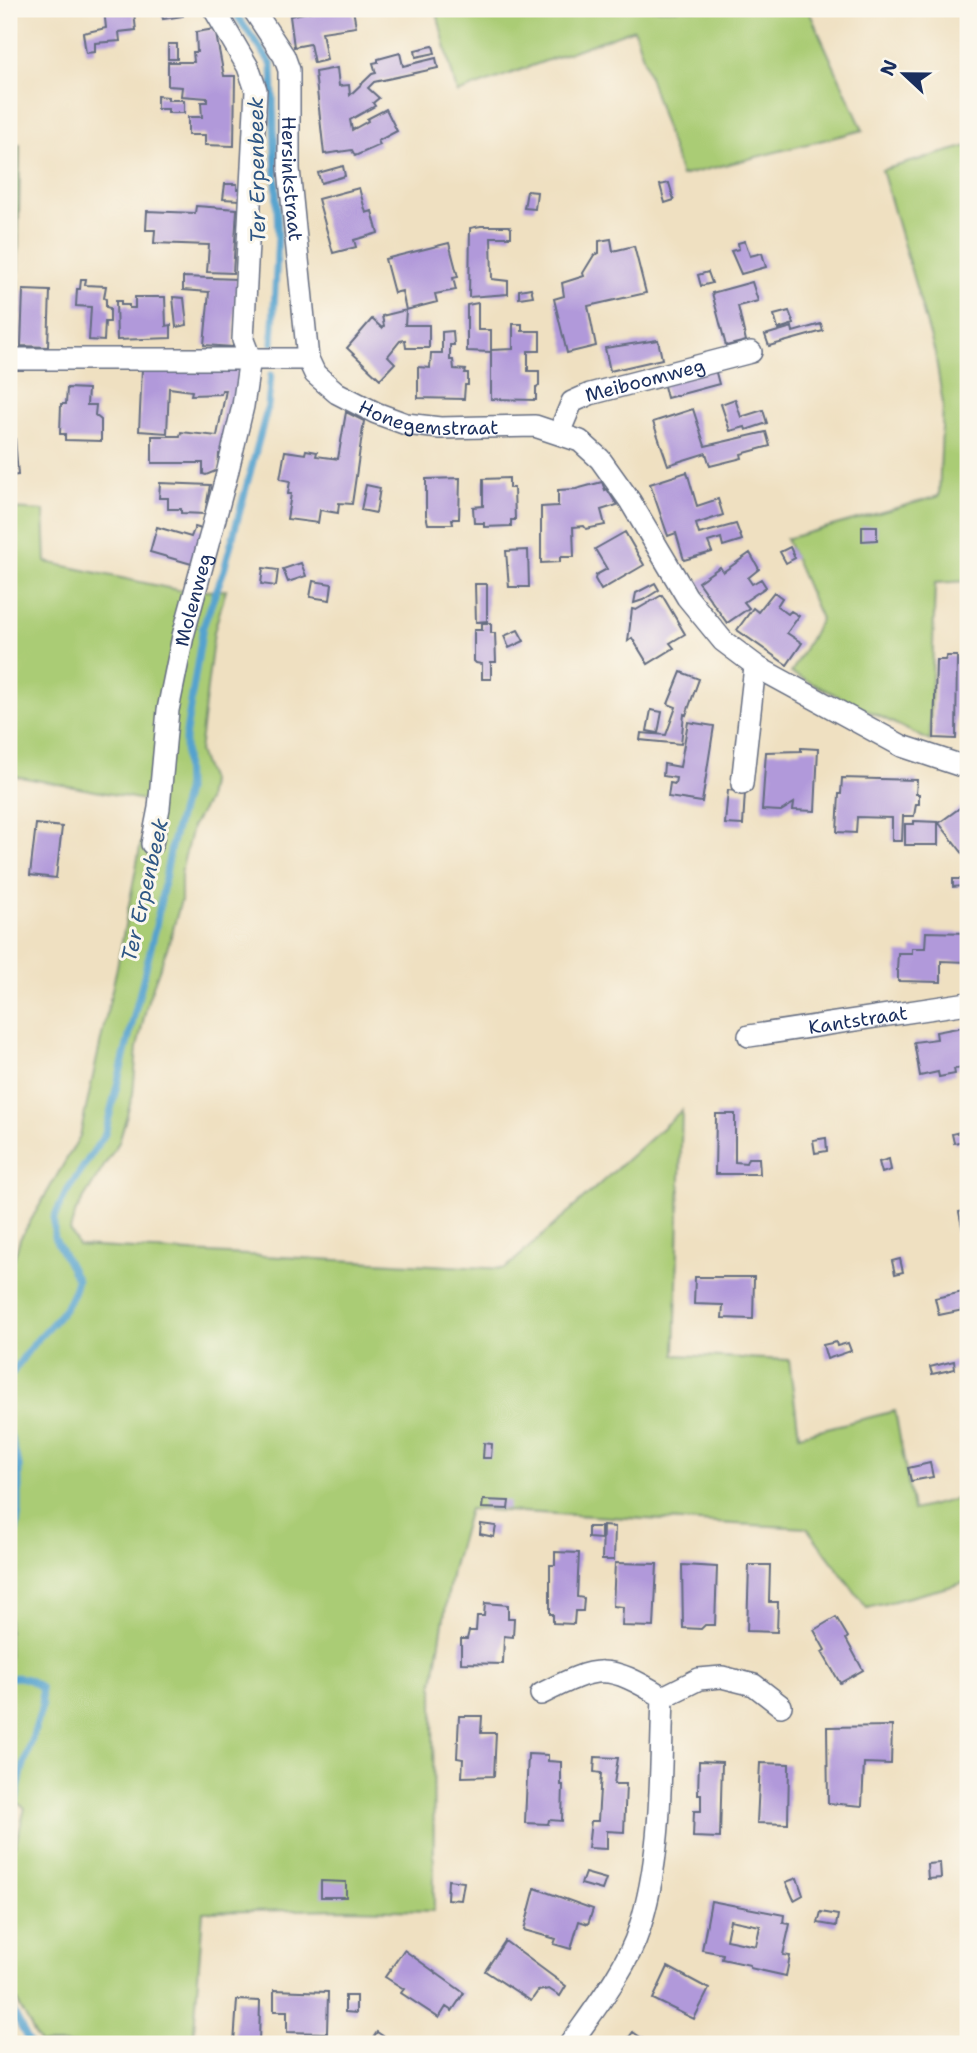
<svg xmlns="http://www.w3.org/2000/svg" width="977" height="2053" font-family="'Shantell Sans',sans-serif">
	<style>
		.green { fill: #aacc74; stroke: #627e69; stroke-width: 2 }
		.forest { fill: #87b066; stroke: #517062; stroke-width: 2 }
		.lines { fill: none; stroke-linecap: round; stroke-linejoin: round }
		.stream { stroke: #54a2ce; stroke-width: 7 }
		.building { fill: #b199da; fill-rule: evenodd }
		.minor-casing { stroke: #656d81; stroke-width: 24 }
		.minor { stroke: #fff; stroke-width: 21 }
		.labels { text-anchor: middle; dominant-baseline: central; stroke-width: 6; stroke-linejoin: round; paint-order: stroke }
		.street-label { font-size: 19px; fill: #1b2f5e; stroke: #fbf7ec }
		.water-label { font-size: 21px; font-style: italic; fill: #2f5785; stroke: #fbf7ec }
	</style>
	<rect width="100%" height="100%" fill="#fbf7ec"/>
	<filter id="ink" filterUnits="userSpaceOnUse"><feTurbulence type="fractalNoise" baseFrequency=".0143" numOctaves="2"/><feDisplacementMap in="SourceGraphic" scale="14" xChannelSelector="R" yChannelSelector="G"/><feConvolveMatrix kernelMatrix="1 2 1 2 8 2 1 2 1" color-interpolation-filters="sRGB"/></filter>
	<filter id="wash" filterUnits="userSpaceOnUse"><feTurbulence type="fractalNoise" baseFrequency=".00686" numOctaves="4" result="noise"/><feDisplacementMap in="SourceGraphic" scale="28" xChannelSelector="R" yChannelSelector="G"/><feGaussianBlur stdDeviation="1.57" result="paint"/><feColorMatrix in="noise" values="0 0 0 0 0 0 0 0 0 0 0 0 0 0 0 0 0 1.4 0 .05"/><feComposite in="paint" operator="in"/></filter>
	<g filter="url(#wash)">
		<rect width="100%" height="100%" fill="#efe0c1"/>
		<path class="green" d="M436,9H808L863,130L681,176L634,29L457,93Z
			M968,146V581L935,583L930,741L791,673L821,619L786,539L939,496L943,404L935,353L882,170Z
			M11,509L44,511L46,562L187,592L226,590L214,632L199,752L210,781L207,801L192,827L181,872V900L170,940L148,1000L137,1048L133,1094L119,1142L76,1211L70,1230L78,1246L505,1269L682,1110L675,1355L789,1360L799,1435L895,1411L913,1510L968,1496V1582L867,1608L807,1528L469,1509L452,1570L433,1683L434,1911L345,1909L203,1912L193,2044H40L9,1986V1854L16,1843L25,1808L9,1797V1275L20,1239L80,1136L117,967L149,801L9,775V510Z"/>
		<path class="forest" d="M9,145H20L17,346H9Z"/>
		<g class="lines">
			<path class="stream" d="M232,9L272,65L278,236L272,343
				M9,1378C16,1368 23,1357 31,1347C50,1324 70,1311 77,1280L54,1237V1218L66,1193L105,1134L155,931L171,847L186,791L185,739L203,627L224,570L268,406L271,375
				M9,1432L19,1466V1510L16,1533L9,1542
				M9,1678C22,1675 31,1680 41,1688L42,1707L22,1771L9,1832
				M9,2004L30,2044"/>
		</g>
		<g id="blocks">
			<path class="building" d="M104,9H137L134,13L136,30L119,32L120,41L95,43V52L86,53L83,33L106,28Z
				M165,9H182L183,16L163,19L161,10Z
				M321,9H353L356,27L322,32L327,60L314,63L310,44L294,47L290,16Z
				M215,29L224,76H235L234,146L205,145V135H188V117H202L201,102H207V98L181,96L182,87L168,86V62H194L193,52H197L196,32Z
				M168,44H177V59H168Z
				M433,46L435,53L416,57L415,50Z
				M400,53L403,66L436,58L438,68L374,82L368,88L379,98L373,103L375,106L350,120L352,130L368,121L367,119L386,109L397,131L378,141L380,145L355,156L352,150L324,154L315,72L337,68L339,86L349,85L350,95L372,74L376,73L373,63L378,62V59Z
				M157,96L168,97V100H184V113H168V109H157Z
				M343,166L345,176L321,183L318,173Z
				M669,183L674,200L665,203L660,185Z
				M225,184H237V189H241L240,200L223,199Z
				M359,188L366,213L372,211L378,233L354,240L356,247L333,253L318,199Z
				M527,191L537,192L535,209L524,208Z
				M196,206L237,209L233,273L207,272L209,245L154,243L155,230H146L147,211L195,213Z
				M481,226H509L511,228V237H491L492,279L508,281V294L469,297L470,228Z
				M611,239L613,251L634,246L646,293L588,306L596,346L567,353L554,299L564,296L562,283L584,276L583,273L594,255L599,253V241Z
				M745,241L750,256L762,253L766,267L741,274L731,251L739,249L738,243Z
				M449,243L458,277L453,278L456,290L435,294L437,302L406,310L402,291L394,293L385,259Z
				M708,272L712,283L701,286L698,275Z
				M183,277L237,279L233,347L204,345L209,292L183,290Z
				M81,279H86L85,285L106,286L104,298L106,299V307L110,308V322H105L104,341L89,340L91,307L76,306L77,289H80Z
				M752,282L758,301L738,306L746,341L726,346L712,293Z
				M531,288L533,296L519,298V290Z
				M23,290L50,291L48,347L21,346Z
				M135,297H165L166,326L171,325V338L117,340L116,301H121V305H129V308H135Z
				M173,297L184,298L187,325L176,327Z
				M478,303V330H491V352L467,351V305Z
				M406,310L405,325H429V348H406L405,340L400,341L388,356L395,363L380,379L347,348L372,319L382,328L384,326L382,316Z
				M789,311L794,324L778,329L774,315Z
				M513,324H522V331H540V351H528V371H539V386L536,387V400L491,399V350L513,349Z
				M821,324L823,331L769,346L765,335L792,327L793,332Z
				M453,331L454,345H450V360H453L454,369L466,370L465,373H468V385H465L464,399L418,398V367L430,368L431,353H442V332Z
				M658,340L662,359L610,371L605,348Z
				M714,365L719,384L667,398L662,378Z
				M239,368L226,455L219,454L218,470L206,475L203,474V463H152V436H180L181,432L217,436L226,390H222L221,394L191,395L192,391L169,388L167,433L139,431L142,369Z
				M9,386H11L18,475L9,476Z
				M67,388L88,389L87,405H96L95,415L101,420V441L65,440V434H60L61,404H66Z
				M735,399L741,417L763,410L767,423L746,430L745,427L730,431L721,404Z
				M693,409L705,446L766,432L770,446L741,454L742,458L710,466L706,453L668,465L653,422Z
				M346,412L364,421L352,504L339,503L338,513L320,510L318,523L287,519L291,494H288L290,481L280,479L285,451L305,454L306,450L317,452L316,456L338,459Z
				M687,472L697,506L718,499L723,515L696,524L699,534L736,524L742,540L723,546L721,538L708,542L712,552L684,560L676,533L668,536L650,484Z
				M460,478L459,519H452L453,524H428L426,515V479Z
				M509,478V488H514L515,520H511V526L484,527V523H474L473,507L483,506V479Z
				M602,482L605,490L607,489L617,505L601,510L605,525L586,529L584,526L573,527L574,557H560V562L541,563V507L558,506V490L576,489Z
				M160,483L210,485L205,514L181,513V509H168V498H159Z
				M366,485L380,488L376,513L361,510Z
				M862,526H877V540L862,541Z
				M157,527L191,537L195,527L205,530L195,565L150,552Z
				M625,532L644,565L601,590L595,579L596,575L607,569L595,549Z
				M790,547L795,558L786,563L780,552Z
				M528,550L529,587H509L506,551Z
				M750,553L759,569L748,578L752,584L761,579L766,587L744,602L749,608L727,623L698,582L720,567L723,572Z
				M301,563L306,576L288,582L283,569Z
				M263,568L278,570L276,586L261,584Z
				M313,581L332,584L330,600L310,597Z
				M655,583L659,590L643,600L634,603L636,593Z
				M475,584H487V621L476,622Z
				M774,592L782,598L777,606L788,614L791,611L799,616L787,633L802,643L787,665L737,630L753,608L758,612Z
				M662,595L685,634L670,643L674,648L648,664L632,638L628,641L632,609L636,610Z
				M482,623H491V633H495L496,662H491V679H482V664L476,663L474,661V630H482Z
				M518,630L524,641L509,648L504,636Z
				M947,656H957L956,739L934,738L936,660H945Z
				M681,672L699,679L686,715L684,714L681,744L640,740L641,733L666,735L676,707L668,704Z
				M651,710L662,712L658,733L647,731Z
				M688,722L714,726L702,802L668,797L670,783L675,784L676,778L663,776L664,764L680,767Z
				M801,748L818,749L815,811L793,810L794,803L781,811L762,810L766,752L801,751Z
				M842,778L917,780L916,794H919V804H916L914,816H903L902,841H892V818L857,817L856,833L837,832L839,794H841Z
				M728,790L745,792L743,825L725,824Z
				M968,802V860L939,823Z
				M914,821L938,822V845H905V824H914Z
				M36,824L62,827L56,878L30,875Z
				M953,879H968V891L962,890V886L953,887Z
				M926,932L968,933V962L941,961V982L898,981V971L897,970L898,953H912V948H925Z
				M968,1026V1071L965,1072L964,1068L954,1069L955,1074L939,1077L938,1072L920,1076L914,1042L937,1039L936,1032Z
				M716,1114H735V1162L746,1163L748,1158H759L760,1174H715Z
				M968,1130V1140L954,1143L952,1134Z
				M826,1138L827,1151L815,1153L813,1140Z
				M889,1159L891,1170L882,1173L879,1162Z
				M968,1210V1235L964,1236L959,1212Z
				M900,1259L903,1272L895,1274L892,1261Z
				M695,1277H754L753,1319L722,1318L723,1305L694,1304Z
				M968,1291V1309L939,1315L935,1298Z
				M836,1342L837,1346L848,1343L851,1351L827,1359L823,1345Z
				M954,1361L955,1369L932,1374L930,1367Z
				M484,1443L492,1444L491,1458H483Z
				M930,1463L933,1477L911,1481L908,1468Z
				M483,1500L509,1501L508,1509L482,1508Z
				M481,1524L496,1526L494,1537L480,1534Z
				M603,1526L615,1527L614,1560H602Z
				M588,1527H601V1539L588,1538Z
				M555,1552L579,1553L577,1597L584,1598L583,1611H575L574,1624L553,1623V1614H550V1565H555Z
				M615,1563L657,1564L654,1627L622,1626L623,1607L613,1606Z
				M682,1565L717,1567L715,1625H705L701,1629L683,1628Z
				M749,1565H770L769,1602H778L777,1632L747,1631Z
				M485,1603L508,1605V1618H514L513,1637L504,1636L503,1664L461,1663V1639H467L469,1631H476L477,1616H484Z
				M836,1617L848,1637L846,1639L863,1670L840,1683L822,1652L825,1650L814,1630Z
				M459,1716H482L481,1733H496L494,1776L462,1777L463,1759L457,1758Z
				M892,1726L891,1764L864,1763L862,1806L828,1803L827,1727Z
				M528,1754L548,1755V1761L561,1762V1785H563L562,1821L549,1820L548,1824L525,1823Z
				M595,1757L618,1758L614,1784H626L624,1832L607,1831V1849L588,1848L591,1821H598L601,1773L594,1772Z
				M699,1761L722,1762L720,1838L693,1837L694,1811H701V1794H698Z
				M760,1763L789,1764L788,1824L757,1823Z
				M940,1863L941,1878L928,1879L927,1864Z
				M585,1873L606,1879L602,1890L581,1884Z
				M797,1878L803,1895L794,1900L786,1882Z
				M448,1880L464,1882L461,1900L447,1899Z
				M321,1881L346,1882V1897H321Z
				M535,1888L593,1909L588,1924L579,1921L571,1949L554,1944L556,1939L524,1930Z
				M711,1901L784,1915L783,1923L790,1924L783,1955L790,1956L786,1976L750,1968V1965L722,1959L723,1954L702,1950ZM730,1920L760,1926L756,1946L726,1940Z
				M821,1912L838,1915L836,1926L818,1923Z
				M505,1941L566,1986L560,1996L549,1989L538,1991L531,2001L485,1971Z
				M404,1950L464,1993L452,2011L446,2007L439,2018L401,1993L404,1989L385,1977Z
				M668,1967L709,1989L694,2019L653,1999Z
				M274,1990L328,1992L327,2033L287,2032V2011H274Z
				M345,1996H356V2013L345,2012Z
				M237,2000L260,2001L259,2044H234Z
				M377,2032L395,2044H369Z
				M633,2032L650,2044H624Z"/>
		</g>
	</g>
	<g filter="url(#ink)">
		<use href="#blocks" fill-opacity="0" stroke="#656d81" stroke-width="2"/>
		<g class="lines">
			<g class="minor-casing">
				<g id="minor">
					<path id="s1" d="M253,9L284,56L289,70V169L308,359L315,374L337,393L376,413L406,424L440,428L535,426L580,441L600,459L630,501L687,597L723,641L759,668L902,746L968,768"/>
					<path d="M9,359H308"/>
					<path id="s2" d="M559,433L572,402L590,394L751,352"/>
					<path d="M742,784L755,666"/>
					<path id="s3" d="M152,844L159,808L168,710L183,636L227,474L243,406L250,358L243,340L256,90L248,67L214,9"/>
					<path id="s4" d="M749,1036L968,1003"/>
					<path d="M541,1694C598,1665 607,1663 663,1697C660,1774 663,1855 639,1930C627,1968 593,2011 570,2044"/>
					<path d="M663,1697L699,1679L722,1677L754,1685L781,1706"/>
				</g>
			</g>
			<use href="#minor" class="minor"/>
		</g>
	</g>
	<g class="labels">
		<g class="street-label">
			<text stroke="none"><textPath href="#s1" startOffset="180">Hersinkstraat</textPath></text>
			<text stroke="none"><textPath href="#s2" startOffset="110">Meiboomweg</textPath></text>
			<text stroke="none"><textPath href="#s1" startOffset="504">Honegemstraat</textPath></text>
			<text stroke="none"><textPath href="#s3" startOffset="248">Molenweg</textPath></text>
			<text stroke="none"><textPath href="#s4" startOffset="110">Kantstraat</textPath></text>
		</g>
		<g class="water-label">
			<text transform="translate(257 170) rotate(-91)">Ter Erpenbeek</text>
			<text transform="translate(145 890) rotate(-77)">Ter Erpenbeek</text>
		</g>
	</g>
	<rect width="977" height="2053" fill="none" stroke="#fbf7ec" stroke-width="35"/>
	<g transform="translate(904 74) rotate(292)" stroke="#fbf7ec" stroke-width="5" paint-order="stroke">
	<path d="M0-5L12 26L0 18L-12 26Z" fill="#1b2f5e"/>
	<text y="-10" font-size="19" font-weight="bold" text-anchor="middle" fill="#1b2f5e">N</text>
	</g>
</svg>
